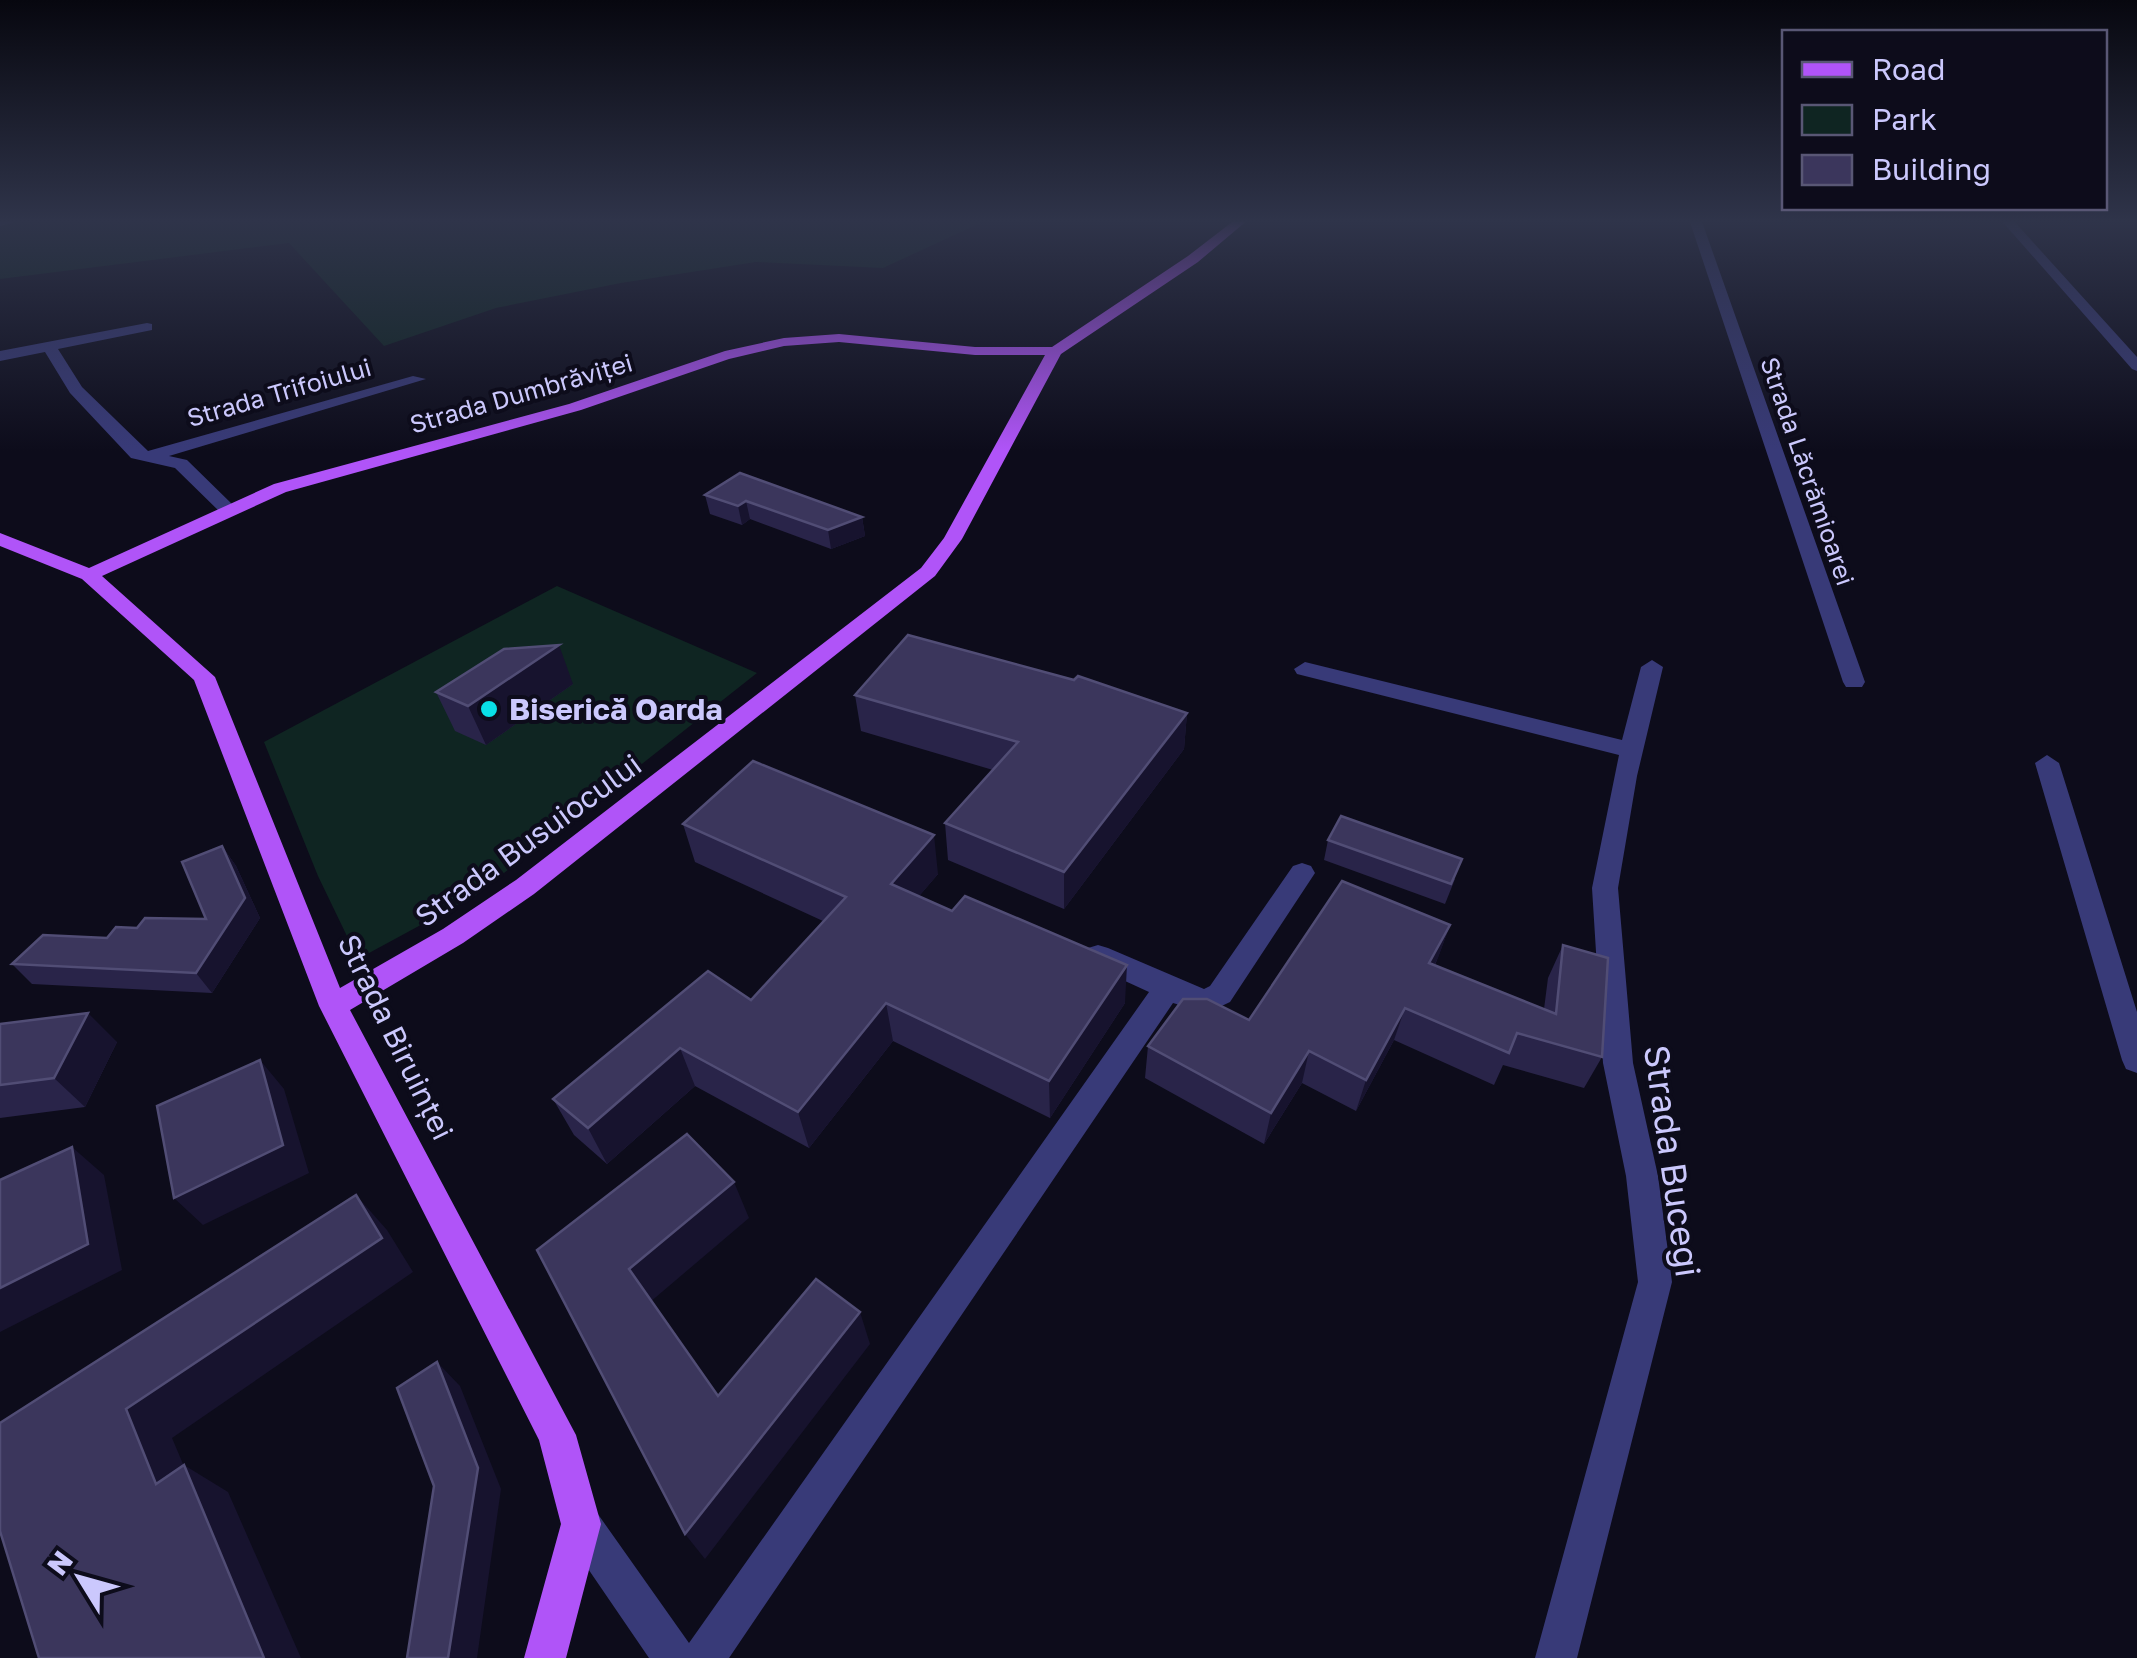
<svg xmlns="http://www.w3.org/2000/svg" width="2137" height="1658" font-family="'Golos Text',sans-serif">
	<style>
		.green { fill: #0f2522 }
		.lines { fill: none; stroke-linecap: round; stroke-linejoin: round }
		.minor { fill: #383a78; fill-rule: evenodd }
		.major { fill: #b054f8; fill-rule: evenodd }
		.wall { fill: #292449 }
		.shaded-wall { fill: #17132e }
		.building { fill: #3b365c; stroke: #514d75; stroke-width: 2.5 }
		.poi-dot { fill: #09dfe7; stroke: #0d0c1b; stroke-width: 4 }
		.labels { text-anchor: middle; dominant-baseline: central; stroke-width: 8; stroke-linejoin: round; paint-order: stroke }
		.far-street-label { font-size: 25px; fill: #cbc8fd; stroke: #0d0c1b }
		.poi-label { font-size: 30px; font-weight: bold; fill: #cbc8fd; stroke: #0d0c1b; text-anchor: start }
		.street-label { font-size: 30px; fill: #cbc8fd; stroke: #0d0c1b }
		.near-street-label { font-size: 35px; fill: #cbc8fd; stroke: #0d0c1b }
	</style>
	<rect width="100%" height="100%" fill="#0d0c1b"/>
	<path class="green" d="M0,219H989L883,268L756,262L621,283L496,308L384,346L289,243L0,279Z
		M557,586L757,673L476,895L358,959L318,876L264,742Z"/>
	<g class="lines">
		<path class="minor" d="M0,219H27L0,226Z
			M1689,219H1701L1865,682L1862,687H1846L1843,682Z
			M2000,219H2012L2137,357V371L2132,369Z
			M147,323L152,324V330L58,349L82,387L148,451L413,376L426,379L169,456L187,460L234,506L237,510L228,515L222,514L175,468L131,458L70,393L45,352L0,361V351Z
			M1652,660L1663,667L1637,776L1618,888L1633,1063L1658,1176L1672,1282L1577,1658H1535L1638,1282L1626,1176L1603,1063L1592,888L1619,755L1297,674L1294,669L1305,662L1622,740L1641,667Z
			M2047,755L2059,763L2137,1012V1073L2126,1069L2122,1060L2035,763Z
			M1302,863L1311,866L1315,873L1230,1002L1207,1013L1173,1003L729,1658H649L567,1538L561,1524L567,1510L581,1504L595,1510L689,1643L1149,992L1088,964L1084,956L1088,948L1098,945L1108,948L1204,989L1210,986L1293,866Z"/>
		<path class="major" d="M1236,219H1249L1198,262L1061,354L962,539L935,576L534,894L463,943L350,1010L576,1435L601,1524L566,1658H524L561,1524L539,1440L319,1006L194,680L82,579L0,546V533L89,568L274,484L569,404L725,351L784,338L839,334L975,347H1052L1188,256ZM839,342L975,355H1045L944,538L921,568L516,880L443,929L340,988L215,677L102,576L286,492L581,410L729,359L784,346Z"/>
	</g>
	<path class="wall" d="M705,495L862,517L865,536L831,549L750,519L742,525L710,514Z
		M573,684L486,745L455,731L436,692Z
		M855,695L1187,713L1184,749L1064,909L948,860L945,823L993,770L861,731Z
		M683,824L938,874L919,896L1125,1003L1050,1118L893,1041L809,1148L695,1086L607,1164L574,1135L553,1099L751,1000L823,921L695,862Z
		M1328,840L1455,879L1445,904L1324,860Z
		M222,846L236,866L260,918L212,993L32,984L12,964L107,938L137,928L206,919Z
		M1450,925L1435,965L1544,1009L1548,978L1563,945L1602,1057L1584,1088L1503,1065L1494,1085L1394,1040L1356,1111L1302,1083L1264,1144L1145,1078L1148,1046L1249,1020Z
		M0,1024L117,1042L85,1107L0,1118Z"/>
	<path class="shaded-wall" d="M746,501L750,519L742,525L738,506Z
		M862,517L865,536L831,549L828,530Z
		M559,645L573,684L486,745L468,706Z
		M1187,713L1184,749L1064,909V872Z
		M934,835L938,874L897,922L891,884Z
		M222,846L236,866L260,918L212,993L196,973Z
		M1450,925L1438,958L1418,995L1429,963Z
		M1127,965L1125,1003L1050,1118L1049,1081Z
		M886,1003L893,1041L809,1148L798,1112Z
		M1405,1008L1394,1040L1356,1111L1366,1080Z
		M88,1013L117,1042L85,1107L54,1078Z
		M680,1048L695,1086L607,1164L588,1128Z
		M1309,1051L1302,1083L1264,1144L1271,1113Z
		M260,1060L284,1089L309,1173L203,1225L174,1198Z
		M72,1147L104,1175L122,1270L0,1332V1288Z
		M734,1182L749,1218L649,1303L629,1269Z
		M356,1195L387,1230L413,1272L172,1438L203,1511L156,1484L126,1409Z
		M860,1312L870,1344L705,1559L685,1534Z
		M437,1362L460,1386L501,1489L477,1658H448Z
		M184,1465L228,1492L301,1658H264Z"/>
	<path class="building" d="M740,473L862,517L828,530L746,501L738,506L705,495Z
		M908,635L1074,680L1078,676L1187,713L1064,872L945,823L1018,742L855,695Z
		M559,645L468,706L436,692L504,649Z
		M753,761L934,835L891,884L952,911L965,896L1127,965L1049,1081L886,1003L798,1112L680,1048L588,1128L553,1099L708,971L751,1000L846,897L683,824Z
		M1341,816L1462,859L1451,884L1328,840Z
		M222,846L245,898L196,973L12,964L43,935L107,938L116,927L137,928L145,918L206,919L182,862Z
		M1342,881L1450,925L1429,963L1556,1014L1563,945L1608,958L1602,1057L1517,1033L1509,1053L1405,1008L1366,1080L1309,1051L1271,1113L1148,1046L1183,999H1207L1249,1020Z
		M88,1013L54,1078L0,1085V1024Z
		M260,1060L283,1145L174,1198L157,1106Z
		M687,1134L734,1182L629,1269L718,1396L816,1279L860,1312L685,1534L537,1250Z
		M72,1147L88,1244L0,1288V1180Z
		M356,1195L382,1238L126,1409L156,1484L184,1465L264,1658H39L0,1531V1423Z
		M437,1362L478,1468L448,1658H407L434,1486L397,1388Z"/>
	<linearGradient id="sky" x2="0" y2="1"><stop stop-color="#07070f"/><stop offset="0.49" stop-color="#2f344a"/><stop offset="1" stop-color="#2f344a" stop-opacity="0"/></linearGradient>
	<rect width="2137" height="451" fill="url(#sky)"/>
	<circle class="poi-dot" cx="489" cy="709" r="10"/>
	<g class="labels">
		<g class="far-street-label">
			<text transform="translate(279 392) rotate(-16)">Strada Trifoiului</text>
			<text transform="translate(521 393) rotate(-16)">Strada Dumbrăviței</text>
			<text transform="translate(1808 471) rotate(71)">Strada Lăcrămioarei</text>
		</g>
		<g class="poi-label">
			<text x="509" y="709">Biserică Oarda</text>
		</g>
		<g class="street-label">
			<text transform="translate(528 840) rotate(-36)">Strada Busuiocului</text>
			<text transform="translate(396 1037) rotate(64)">Strada Biruinței</text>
		</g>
		<g class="near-street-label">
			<text transform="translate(1673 1161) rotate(82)">Strada Bucegi</text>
		</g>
	</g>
	<rect x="1782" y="30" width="325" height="180" fill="#0d0c1b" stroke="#595775" stroke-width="2.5"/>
	<rect x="1802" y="62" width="50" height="15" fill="#b054f8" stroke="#595775" stroke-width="2.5"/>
	<text x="1872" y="80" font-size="30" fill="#cbc8fd">Road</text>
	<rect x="1802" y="105" width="50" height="30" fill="#0f2522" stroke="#595775" stroke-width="2.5"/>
	<text x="1872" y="130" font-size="30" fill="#cbc8fd">Park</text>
	<rect x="1802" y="155" width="50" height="30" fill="#3b365c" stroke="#595775" stroke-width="2.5"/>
	<text x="1872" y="180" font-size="30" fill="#cbc8fd">Building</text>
	<g transform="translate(80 1578) rotate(307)" stroke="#0d0c1b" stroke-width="8" paint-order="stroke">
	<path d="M0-8L18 38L0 25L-18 38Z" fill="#cbc8fd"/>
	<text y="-15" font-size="28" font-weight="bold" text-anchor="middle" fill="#cbc8fd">N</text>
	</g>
</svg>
